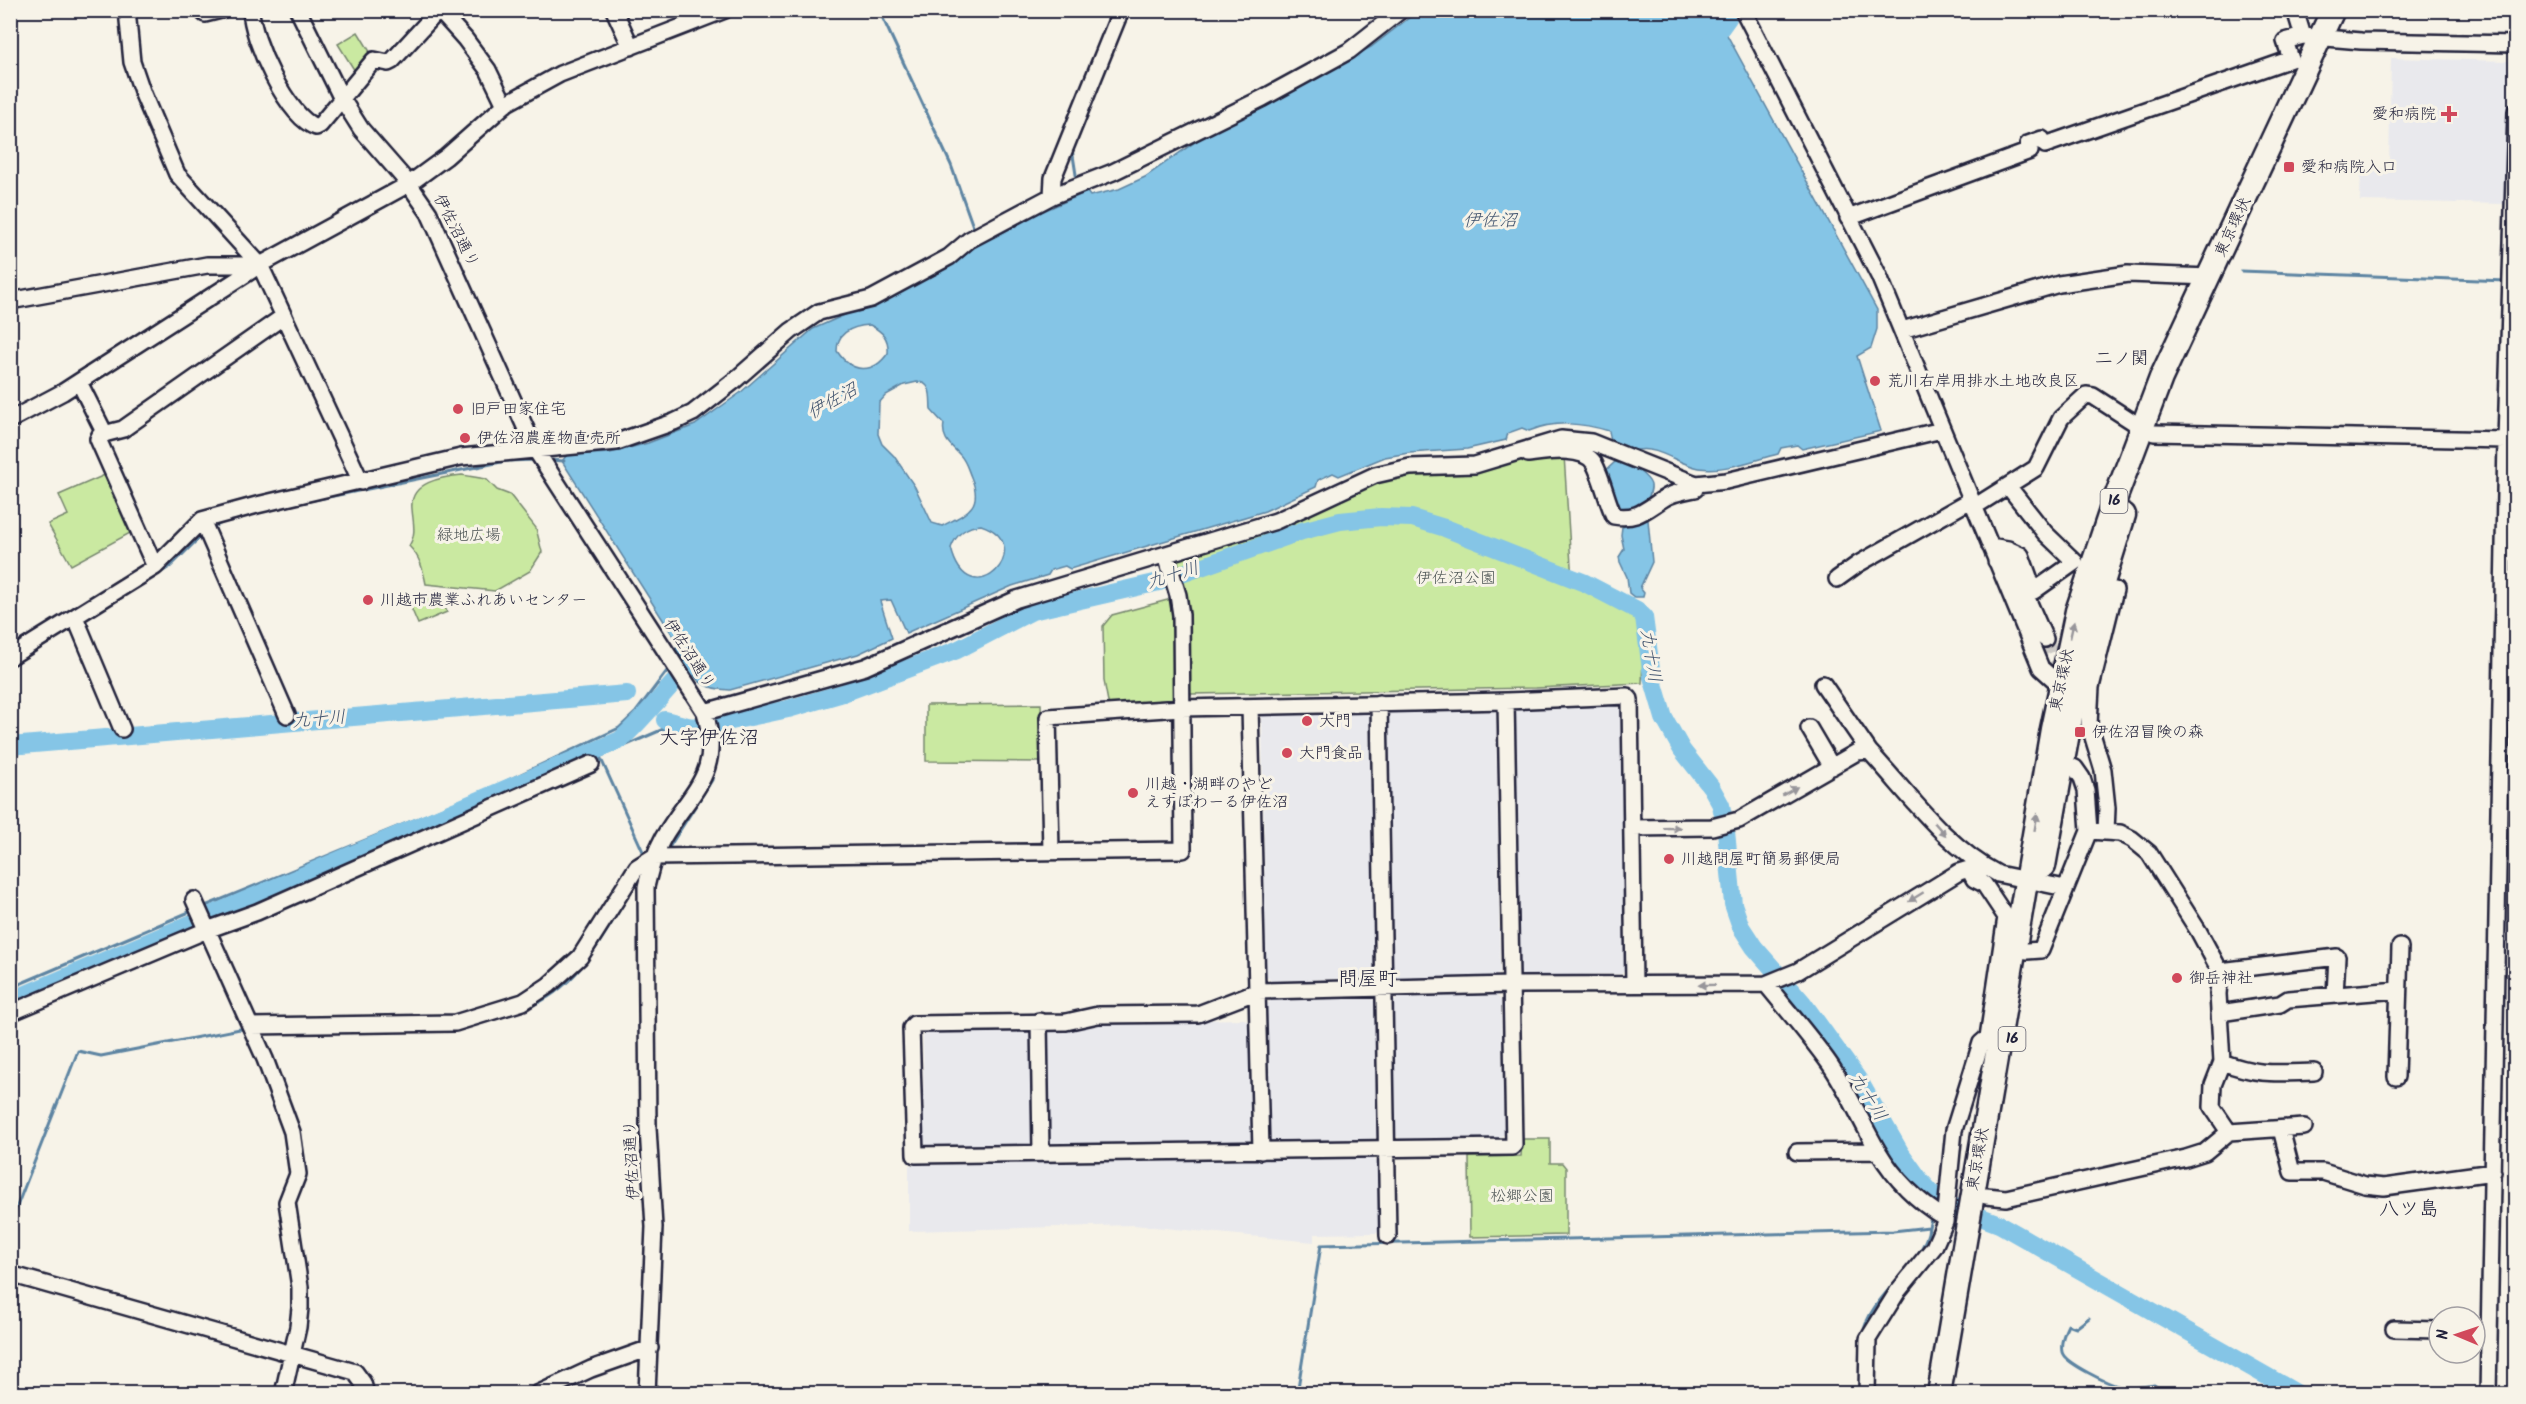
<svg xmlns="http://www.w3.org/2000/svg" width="2526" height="1404" font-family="Kalam,'Klee One',sans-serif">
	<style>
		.built { fill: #e9e9ed }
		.green { fill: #cae9a1; stroke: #76866e; stroke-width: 1.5 }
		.water { fill: #85c5e6; stroke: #5d84a2; stroke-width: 1.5; fill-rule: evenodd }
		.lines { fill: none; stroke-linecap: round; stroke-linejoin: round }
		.stream { stroke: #5d84a2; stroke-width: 3 }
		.river { stroke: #85c5e6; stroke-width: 18 }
		.minor-tunnel { stroke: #ccc9c5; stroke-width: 15; stroke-dasharray: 15 8; stroke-linecap: butt }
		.minor-casing { stroke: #22223b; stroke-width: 20 }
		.highway-casing { stroke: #22223b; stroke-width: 27 }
		.minor { stroke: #f7f3e8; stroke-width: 15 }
		.highway { stroke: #f7f3e8; stroke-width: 22 }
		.oneway { fill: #97959a }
		.poi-dot { fill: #d1495b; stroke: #f7f3e8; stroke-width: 2 }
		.labels { text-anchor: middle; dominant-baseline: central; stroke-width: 6; stroke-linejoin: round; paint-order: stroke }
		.shield { fill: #f7f3e8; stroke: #62616f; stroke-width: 1.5 }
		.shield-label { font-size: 15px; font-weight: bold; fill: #22223b }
		.poi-label { font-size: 16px; fill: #22223b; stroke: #f7f3e8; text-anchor: start }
		.street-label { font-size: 16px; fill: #22223b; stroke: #f7f3e8 }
		.park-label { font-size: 16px; fill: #4c5454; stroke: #f7f3e8 }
		.water-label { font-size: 18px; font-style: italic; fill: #40536e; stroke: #f7f3e8 }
		.neighbourhood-label { font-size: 18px; fill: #22223b; stroke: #f7f3e8 }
		.quarter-label { font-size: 20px; fill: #22223b; stroke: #f7f3e8 }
	</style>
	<rect width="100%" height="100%" fill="#f7f3e8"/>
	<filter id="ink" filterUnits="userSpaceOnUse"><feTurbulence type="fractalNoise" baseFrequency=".0167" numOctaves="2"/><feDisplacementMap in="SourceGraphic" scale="12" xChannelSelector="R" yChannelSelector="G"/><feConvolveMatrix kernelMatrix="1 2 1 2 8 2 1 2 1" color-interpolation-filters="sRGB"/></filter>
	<g filter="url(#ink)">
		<path class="built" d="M2391,58L2509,61L2506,204L2360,201L2361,168H2389Z
			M1616,704L1622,710L1626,969L1621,974L1523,976L1517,971L1513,712L1519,706Z
			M1491,707L1496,712L1500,972L1495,977L1398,979L1392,973V853L1387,714L1392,709Z
			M1364,709L1369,715L1375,974L1372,978L1271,981L1266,975L1262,716L1267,711Z
			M1497,995L1501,1001L1504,1134L1498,1139L1401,1140L1395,1134L1393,1002L1398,997Z
			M1370,997L1375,1002L1377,1137L1372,1141L1274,1143L1269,1137L1267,1004L1272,999Z
			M1244,1019L1250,1023L1253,1138L1246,1144L1053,1147L1048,1142L1047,1035L1052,1030H1069L1099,1022Z
			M1025,1030L1031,1036L1032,1141L1027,1147L930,1149L924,1143L923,1036L927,1033Z
			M1373,1158L1378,1163L1380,1230L1377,1233L1314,1234V1242L1133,1225L909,1231V1165Z"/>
		<path class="green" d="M358,32L372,55L358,76L338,44Z
			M1564,455L1572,581C1597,593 1632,603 1644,630L1642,683L1536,688L1191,694L1187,691L1172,558L1387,476Z
			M107,474L132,532L71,565L48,524L68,515L59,495Z
			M462,475L486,479L497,490L510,495L536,528L542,552L530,571L495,591L426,584C423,569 420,557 409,546C417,533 413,523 412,509C409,482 442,477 462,475Z
			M438,590L447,612L418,624L409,603Z
			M1175,598L1179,699L1172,706L1109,707L1104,681L1103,626L1112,615Z
			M1041,704L1043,762L926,761V705Z
			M1522,1139H1550V1163H1562L1566,1168V1235L1470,1237L1469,1157L1521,1156Z"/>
		<path class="water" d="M1418,11H1714L1877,310V329L1871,348L1857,356L1881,431L1802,449L1797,445L1781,448L1778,454C1753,460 1724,472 1699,468C1677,464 1659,446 1637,450L1638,470C1655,484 1653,485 1646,505L1623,513L1617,509L1604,472L1615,462L1609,431C1582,423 1556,420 1529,431L1522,428L1508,433L1506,440L1467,449L1409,453L1385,457L1339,476L1333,473L1318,480L1316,487L1265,511L1070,569L1065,566L1051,570L1048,575L1012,586L906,633L891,600L880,601L892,638L858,654L730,690C695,689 694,675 676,649L679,645L562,461L567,455L610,453L648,443L695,425L740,393L813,329L939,273L962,253L1004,228L1087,192L1090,196L1119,189L1145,177L1198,140L1239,115L1371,47ZM870,325C883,332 889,338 888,353C873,375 851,373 837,351C837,332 853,326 870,325ZM917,382C933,382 930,398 931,410L944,424C941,439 952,446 960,455C966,461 968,470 971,477C984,507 967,513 942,526L932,523L915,487L894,456L882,444L878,434L879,403L886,395L904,385ZM981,525C1041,545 969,621 951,548C956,534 967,526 981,525Z
			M1648,520L1652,562L1640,588L1644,593L1643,597H1634L1629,593L1627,577L1620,562L1619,557L1624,549L1621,535L1622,527L1634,524V522Z"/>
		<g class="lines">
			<path class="stream" d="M879,10L951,165L975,232
				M1728,18L1738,10
				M2363,49L2516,52
				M1072,149L1077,181
				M2241,271L2506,281
				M549,460L564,461
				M284,506L506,461L537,460
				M210,529L228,520
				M138,587L171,566L202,535
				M597,750L645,856
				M717,752L722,723
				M592,760L666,728L691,727
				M668,849L712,780L713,771
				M203,907L487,790L619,728L636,712L670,667
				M236,912L310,880
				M10,988L194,910
				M526,1008C581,988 606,930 635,884L642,880
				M469,1026L503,1016
				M10,1224L78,1051L101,1056L240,1029L246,1030
				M2089,1318L2076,1328L2068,1325C2064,1333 2060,1342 2062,1352C2064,1363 2109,1384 2121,1387C2132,1389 2142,1387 2154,1385L2166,1394
				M1863,1335C1867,1298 1926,1263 1929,1227
				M1297,1394L1321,1245L1893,1231L1929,1227L1932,1215"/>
			<path class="river" d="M1708,46L1728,18
				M665,720L691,727L722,723L788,709L843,693L957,650L1032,611L1159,582L1302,531L1340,521L1381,517L1412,518L1445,528L1585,583L1637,610L1644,617L1652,677L1664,718L1682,750L1711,787L1721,805L1726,831L1733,904L1741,927L1754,947L1803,1003L1860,1082L1900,1152L1920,1180L1939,1201L1999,1224L2298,1394
				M10,746L627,694
				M10,1001L620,740C651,713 672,679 704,653"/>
			<path class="minor-tunnel" d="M2045,639L2062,681
				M2073,709L2085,737"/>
			<g class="minor-casing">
				<path id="minor" d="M127,10L132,62L143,94L177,174L260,265L361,482
					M251,10C252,40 287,117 316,127L320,125L374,60L388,63L392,61L438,11
					M298,10L342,99L361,129L409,184L429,213L535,449L705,712C723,775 691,790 663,838C654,854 650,870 646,887L648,1128L654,1227L647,1394
					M439,10L465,39L488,70L505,105
					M614,10L631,47
					M1743,10L1879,276L2041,668L2060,685L2068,687
					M2295,10L2303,36
					M205,14L221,10
					M1052,196L1053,178L1121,10
					M1848,218L2030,151L2028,144L2042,139L2045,145L2291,59L2285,41L2303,36L2361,41L2516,44
					M10,301L207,265H260
					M1902,330L2059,284L2128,274L2210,277
					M79,382L105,434
					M10,420L63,392L260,265L409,184L446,157L507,103L560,74L725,10
					M2154,433L2506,440
					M1528,454C1545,452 1583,445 1594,463C1603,480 1606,499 1614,516C1637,520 1645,510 1663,499C1672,493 1684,491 1695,489L1696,484
					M1974,507L2036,468L2061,418L2086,395L2093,396L2141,427
					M202,520L287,715
					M1990,546L2008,549L2021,555L2034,591L2075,562L2045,533L2008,486
					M1996,561L2011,562L2045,639
					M155,567L98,439L100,435L123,429L284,316
					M1837,579L1858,564L1971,500
					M2101,589L2115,590L2091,687L2089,724L2103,770L2107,808L2106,832
					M75,617L122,729
					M10,657L155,567L202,520L257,505L461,457L617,442L674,422L693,413L734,381L791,331L819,312L871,299L949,257L969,240L1052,196L1113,172L1263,98L1349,51L1401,10
					M1823,684L1869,751
					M1506,701L1514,1145L1512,1147L915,1155L911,1028L914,1024L1066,1022L1098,1015L1198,1014L1258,991L1511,985L1766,984L1798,971L1959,872L1969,869H1989
					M1379,703L1388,1236
					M1250,707L1261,1151
					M705,712L865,667L1017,599L1276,521L1375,475L1410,467L1475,465L1561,439L1591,442L1696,484L1726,481L1942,430
					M1809,728L1832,767
					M1632,828L1712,827L1739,820L1857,752L1869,751C1909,794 1945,846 1998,874L2065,888
					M2089,831L2120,833L2132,839L2149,853L2199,932L2220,971L2218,994L2222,1062L2213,1085L2212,1107L2229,1132
					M1051,851L1048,717L1181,708L1506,701L1627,696L1630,699L1634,985
					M194,900L265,1059L292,1132L298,1174L287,1202L300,1287V1308L298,1327L283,1394
					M2027,951L2041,950L2089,831L2086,790L2082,778L2075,768L2063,763
					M2220,971L2337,957L2335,995
					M1766,984C1787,1010 1809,1035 1829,1063C1848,1090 1861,1122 1878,1151C1894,1178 1918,1202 1945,1218
					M10,1013L207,930L257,912L591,764
					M2220,1013L2280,1004L2288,999L2398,990
					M1039,1021L1041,1152
					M251,1026L455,1023L523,1002L549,985L580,957L637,867L653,857L1183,850L1181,615L1178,595L1166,555
					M2222,1062C2259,1076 2276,1073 2314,1072
					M2396,1077L2400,947
					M2281,1129L2292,1172H2323L2365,1185L2384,1187L2493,1172
					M1797,1152L1878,1151
					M1986,1196L2006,1198L2186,1158L2205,1152L2229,1132L2304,1127
					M10,1274L355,1372L363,1383L366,1394
					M2394,1329L2439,1330
					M537,1394L591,1369L650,1348
					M1867,1394L1868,1339L1898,1291L1934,1247L1945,1222L1954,1130L1981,1043L1988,1037L2006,917L1984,884L1974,879L1969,869
					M2488,1394L2506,440L2516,111"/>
			</g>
			<g class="highway-casing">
				<path id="highway" d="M2044,866L2076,689L2101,589L2124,515
					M1939,1394L2052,729L2077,611L2111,510L2161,378L2333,10"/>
			</g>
			<use href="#minor" class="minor"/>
			<use href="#highway" class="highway"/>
		</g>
		<defs><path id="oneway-solid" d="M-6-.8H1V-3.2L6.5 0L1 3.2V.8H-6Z" transform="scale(1.5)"/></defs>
		<g class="oneway">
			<use href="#oneway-solid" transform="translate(2072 630) rotate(-77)"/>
			<use href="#oneway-solid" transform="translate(1790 791) rotate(-30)"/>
			<use href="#oneway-solid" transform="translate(2036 822) rotate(-80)"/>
			<use href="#oneway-solid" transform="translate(1672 828) rotate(-1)"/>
			<use href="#oneway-solid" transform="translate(1940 829) rotate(49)"/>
			<use href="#oneway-solid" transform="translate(1916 897) rotate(148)"/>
			<use href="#oneway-solid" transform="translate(1707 985) rotate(179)"/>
		</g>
	</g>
	<g class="poi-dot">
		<path d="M2446 105h6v6h6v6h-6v6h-6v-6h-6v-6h6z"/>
		<rect x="2283" y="161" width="12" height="12" rx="3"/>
		<circle cx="1875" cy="381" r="6"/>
		<circle cx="458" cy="409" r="6"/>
		<circle cx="465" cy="438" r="6"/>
		<circle cx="368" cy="600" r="6"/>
		<circle cx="1307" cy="721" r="6"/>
		<rect x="2074" y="726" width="12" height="12" rx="3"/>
		<circle cx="1287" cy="753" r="6"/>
		<circle cx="1133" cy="793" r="6"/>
		<circle cx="1669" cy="859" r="6"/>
		<circle cx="2177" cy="978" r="6"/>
	</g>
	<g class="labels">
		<g class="shield">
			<rect x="2100.5" y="489" width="27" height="24" rx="4.5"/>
			<rect x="1998.5" y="1027" width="27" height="24" rx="4.5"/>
		</g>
		<g class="shield-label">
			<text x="2114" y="501">16</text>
			<text x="2012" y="1039">16</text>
		</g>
		<g class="poi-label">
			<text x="2436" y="114" text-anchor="end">愛和病院</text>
			<text x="2301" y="167">愛和病院入口</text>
			<text x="1887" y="381">荒川右岸用排水土地改良区</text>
			<text x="470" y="409">旧戸田家住宅</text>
			<text x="477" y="438">伊佐沼農産物直売所</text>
			<text x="380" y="600">川越市農業ふれあいセンター</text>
			<text x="1319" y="721">大門</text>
			<text x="2092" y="732">伊佐沼冒険の森</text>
			<text x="1299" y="753">大門食品</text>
			<text x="1145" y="784">川越・湖畔のやど<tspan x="1145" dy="18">えすぽわーる伊佐沼</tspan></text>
			<text x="1681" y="859">川越問屋町簡易郵便局</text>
			<text x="2189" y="978">御岳神社</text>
		</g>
		<g class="street-label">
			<text transform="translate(2233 227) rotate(-65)">東京環状</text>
			<text transform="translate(456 231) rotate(63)">伊佐沼通り</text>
			<text transform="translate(689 654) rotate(57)">伊佐沼通り</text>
			<text transform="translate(2062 680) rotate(-78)">東京環状</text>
			<text transform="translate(1978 1159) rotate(-80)">東京環状</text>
			<text transform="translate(632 1160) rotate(-93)">伊佐沼通り</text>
		</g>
		<g class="park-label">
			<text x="469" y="535">緑地広場</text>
			<text x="1456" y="578">伊佐沼公園</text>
			<text x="1522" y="1196">松郷公園</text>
		</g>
		<g class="water-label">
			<text x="1490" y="221">伊佐沼</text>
			<text transform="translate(833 402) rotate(-29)">伊佐沼</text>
			<text transform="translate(1173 576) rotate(-17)">九十川</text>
			<text transform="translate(1650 656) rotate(81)">九十川</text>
			<text transform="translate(319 720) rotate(-5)">九十川</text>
			<text transform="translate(1867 1097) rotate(58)">九十川</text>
		</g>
		<g class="neighbourhood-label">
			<text x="2122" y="359">二ノ関</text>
		</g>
		<g class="quarter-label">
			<text x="709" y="739">大字伊佐沼</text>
			<text x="1368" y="980">問屋町</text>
			<text x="2409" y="1210">八ツ島</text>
		</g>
	</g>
	<rect width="2526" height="1404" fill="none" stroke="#f7f3e8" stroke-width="36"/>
	<rect x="18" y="18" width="2490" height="1368" fill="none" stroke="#22223b" stroke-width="2" filter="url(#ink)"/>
	<g transform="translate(2457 1335) rotate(272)"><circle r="28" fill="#f7f3e8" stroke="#a29fa3" stroke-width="1.5"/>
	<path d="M0-4.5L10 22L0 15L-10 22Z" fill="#d1495b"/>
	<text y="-9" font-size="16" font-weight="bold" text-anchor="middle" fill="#22223b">N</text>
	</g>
</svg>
